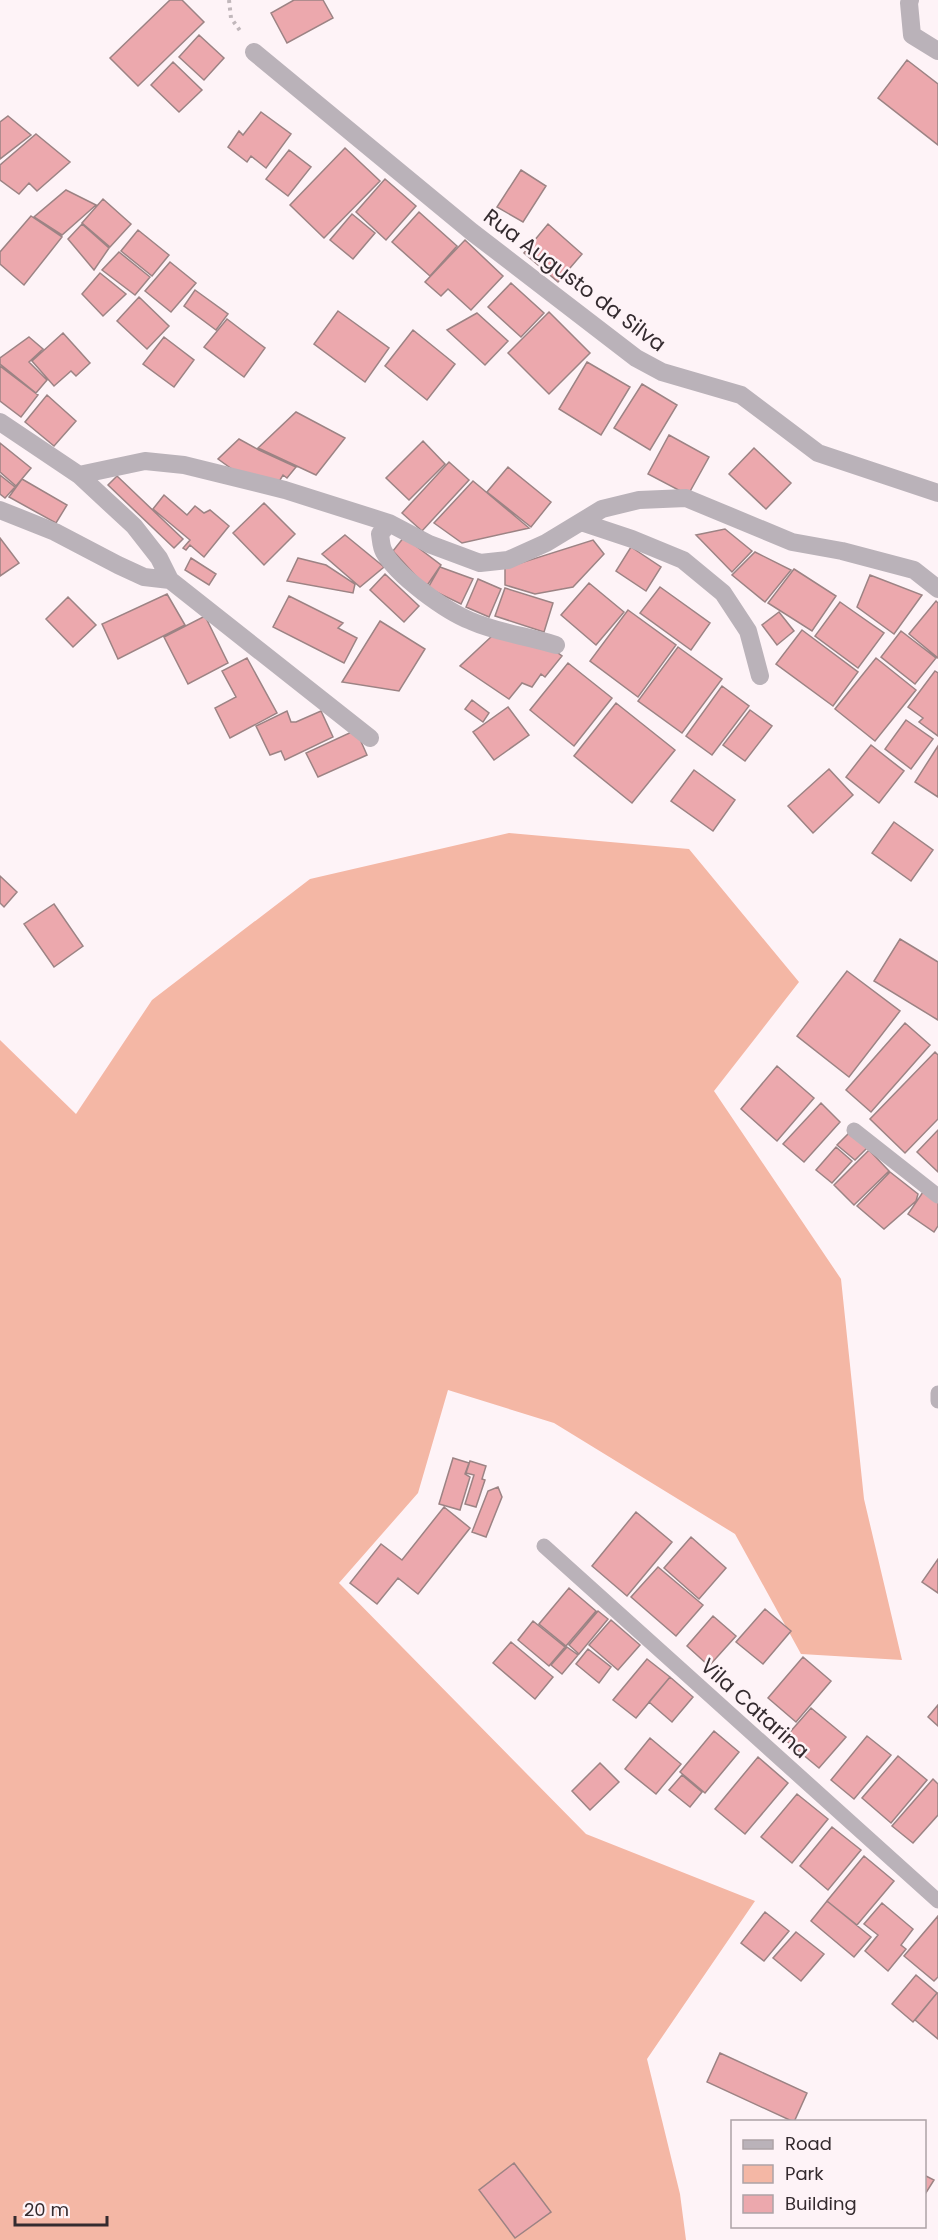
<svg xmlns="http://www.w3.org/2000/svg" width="938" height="2240" font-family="Poppins,sans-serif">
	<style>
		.green { fill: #f4b7a5 }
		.building { fill: #eca8ad; stroke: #9c8384; stroke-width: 1.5 }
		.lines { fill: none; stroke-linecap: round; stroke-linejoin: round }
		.path { stroke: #c1b7bb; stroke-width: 4; stroke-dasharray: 3 4.5; stroke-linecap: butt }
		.service { stroke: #bab2b9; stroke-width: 15 }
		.minor { stroke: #bab2b9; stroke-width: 18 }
		.labels { text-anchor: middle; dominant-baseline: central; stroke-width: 5; stroke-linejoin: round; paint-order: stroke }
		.street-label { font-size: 21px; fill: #342b2f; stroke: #fef3f7 }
	</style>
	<rect width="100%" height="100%" fill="#fef3f7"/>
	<path class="green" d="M509,833L689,849L799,982L714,1091L841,1279L864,1499L902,1660L801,1654L735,1534L554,1423L448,1390L418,1493L339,1583L586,1834L755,1901L647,2059L680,2194L686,2240H0V1040L76,1114L152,1000L310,879Z"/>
	<path class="building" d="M170,0H182L204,22L138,86L110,58Z
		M294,0H323L333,18L287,43L271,13Z
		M199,35L224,58L204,80L179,57Z
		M907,60L938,84V145L878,98Z
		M173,62L202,90L179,112L151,85Z
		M261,112L291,134L266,168L251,156L247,162L228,147L239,131L243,135Z
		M8,116L31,135L0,159V122Z
		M36,134L70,162L37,191L29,183L19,194L0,180V165Z
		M345,148L380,181L324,238L290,205Z
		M289,150L311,167L288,196L266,179Z
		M521,170L546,186L523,222L497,207Z
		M385,179L416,206L386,240L356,212Z
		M66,190L96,205L62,235L34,217Z
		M103,199L131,224L110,247L82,223Z
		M419,212L457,246L430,276L392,242Z
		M352,214L375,233L353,259L330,240Z
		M31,216L62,237L24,285L0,264V252Z
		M82,224L109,248L94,270L68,239Z
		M548,224L582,254L558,282L524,253Z
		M138,230L169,255L152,276L121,251Z
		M465,240L503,276L471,310L448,289L441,296L425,282Z
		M119,252L150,277L135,295L102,270Z
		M170,262L196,283L171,312L145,291Z
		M100,273L126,294L103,316L82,294Z
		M511,283L544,313L521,337L488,307Z
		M195,290L228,314L216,330L184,306Z
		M139,297L169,326L147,349L117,321Z
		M338,311L389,348L365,382L314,344Z
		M549,312L590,353L549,394L508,353Z
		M477,313L508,341L485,365L447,330Z
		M227,319L265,348L244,377L204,347Z
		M413,330L455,364L427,400L385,366Z
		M63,333L90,363L76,376L71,371L54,386L32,361Z
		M29,337L43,349L29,362L47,380L36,393L0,364V358Z
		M164,337L194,360L174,387L143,364Z
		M587,362L630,387L601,435L559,409Z
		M0,366L38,395L21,417L0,401Z
		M642,384L677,405L650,450L614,428Z
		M47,395L76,421L54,446L25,422Z
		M296,412L345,438L316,475L258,448Z
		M669,435L709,457L688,495L648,474Z
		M239,439L259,450L296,467L287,478L283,475L277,485L243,477L218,459Z
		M423,441L445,464L409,500L386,478Z
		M0,443L31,468L16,486L0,472Z
		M754,448L791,483L766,509L729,474Z
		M449,462L469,480L422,531L402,513Z
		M508,467L551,502L531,527L487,492Z
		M0,475L15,487L5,498L0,494Z
		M117,476L183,539L174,548L108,485Z
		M22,479L67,505L56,523L9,497Z
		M473,481L529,528L462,543L434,523Z
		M164,495L187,515L195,506L204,513L210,510L229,526L204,557L190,545L186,550L183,548L190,540L153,509Z
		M264,503L295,534L264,565L233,533Z
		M725,529L752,551L732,572L696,535Z
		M345,535L384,567L360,587L322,554Z
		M404,537L441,565L426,587L393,551Z
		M0,538L19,563L0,576Z
		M593,540L604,554L573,587L535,594L505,585V568Z
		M631,547L661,567L646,591L616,571Z
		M755,552L791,570L765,602L732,575Z
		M191,558L216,574L209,585L185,570Z
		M298,558L326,565L355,584L353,593L287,581Z
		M440,567L473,579L461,604L428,588Z
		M794,569L836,596L812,631L768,603Z
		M385,574L419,606L404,622L370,590Z
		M870,575L922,595L894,634L857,607Z
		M478,579L501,589L489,617L466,607Z
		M589,583L624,612L596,645L561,615Z
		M660,587L710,623L691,650L640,613Z
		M505,588L553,603L544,632L495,616Z
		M167,594L185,625L118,659L102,624Z
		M289,596L343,623L338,628L357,638L344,663L273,627Z
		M68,597L96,625L73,647L46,619Z
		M936,601L938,603V658L909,634Z
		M840,602L884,633L858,668L815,636Z
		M628,610L676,645L638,697L590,661Z
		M779,612L794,631L777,645L762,625Z
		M205,616L228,663L188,684L164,637Z
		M380,621L425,649L399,691L342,682Z
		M802,630L858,672L833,706L776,664Z
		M901,631L936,658L915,684L881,657Z
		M492,636L551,648L562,656L545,677L541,674L532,687L522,683L509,699L460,666Z
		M678,647L722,679L682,733L638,701Z
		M247,658L277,713L230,738L215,708L236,697L222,671Z
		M876,658L916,690L875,741L835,709Z
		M568,663L612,698L574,746L530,710Z
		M935,671L938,673V736L919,722L923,718L908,707Z
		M722,686L749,706L712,755L686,736Z
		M472,700L489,713L483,722L465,709Z
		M616,703L675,750L632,803L574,756Z
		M508,707L529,735L494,760L473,732Z
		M750,710L772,726L745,761L723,745Z
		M287,711L291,722H296L321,711L333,737L285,760L281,751L270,755L256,726Z
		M906,720L933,739L911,769L885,749Z
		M356,730L367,755L318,777L306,753Z
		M871,745L904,771L879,803L846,777Z
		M938,746V797L915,782Z
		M829,769L853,795L813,833L788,806Z
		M694,770L735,800L713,831L671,801Z
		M894,822L933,850L911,881L872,853Z
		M0,876L17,892L4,907L0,903Z
		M54,904L83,946L54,967L24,924Z
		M900,939L938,962V1020L874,981Z
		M847,971L900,1011L849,1077L797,1036Z
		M905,1023L930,1045L871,1112L846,1090Z
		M935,1052L938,1055V1119L905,1153L870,1119Z
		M777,1066L814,1098L777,1141L741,1109Z
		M821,1103L840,1122L804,1162L783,1144Z
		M938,1130V1172L917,1152Z
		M850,1132L868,1147L855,1160L837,1145Z
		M836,1147L852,1161L832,1183L816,1170Z
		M869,1150L889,1171L854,1205L834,1185Z
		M890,1172L918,1194L916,1201L884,1229L857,1206Z
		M923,1192L938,1202V1226L934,1232L908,1214Z
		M453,1458L469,1463L465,1474L470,1477L460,1510L439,1504Z
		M470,1461L486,1466L482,1479L485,1480L476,1507L465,1504L474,1475L466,1473Z
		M498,1487L502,1497L486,1537L472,1532L488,1491Z
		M444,1507L470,1528L418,1594L398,1578L377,1604L350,1583L381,1544L402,1560Z
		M636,1512L672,1542L627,1596L592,1566Z
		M691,1537L726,1568L699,1599L664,1568Z
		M938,1559V1593L922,1582Z
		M658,1567L703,1605L676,1636L631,1597Z
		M569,1588L596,1611L566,1646L539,1624Z
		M765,1609L791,1631L763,1664L736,1642Z
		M598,1611L608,1619L579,1654L569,1645Z
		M713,1616L736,1636L709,1666L687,1646Z
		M611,1620L640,1645L618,1670L589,1645Z
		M533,1621L565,1647L549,1666L518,1640Z
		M511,1642L553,1677L535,1699L493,1663Z
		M567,1647L578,1655L562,1674L551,1665Z
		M588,1649L611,1667L599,1683L576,1664Z
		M803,1657L831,1681L796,1722L768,1698Z
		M647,1659L670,1677L636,1718L613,1700Z
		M670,1677L693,1697L672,1722L649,1702Z
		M938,1705V1726L928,1717Z
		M811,1708L846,1737L819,1768L784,1739Z
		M714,1731L739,1752L705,1793L680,1772Z
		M867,1736L891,1755L854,1799L831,1780Z
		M650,1738L681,1764L656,1794L625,1769Z
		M898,1756L927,1780L891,1823L862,1798Z
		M758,1757L788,1783L745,1834L715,1809Z
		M600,1763L619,1782L590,1810L572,1791Z
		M682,1775L702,1792L690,1807L669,1790Z
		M933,1779L938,1784V1815L913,1843L892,1826Z
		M797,1794L828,1819L792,1863L761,1837Z
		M832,1827L861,1850L828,1890L800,1866Z
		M864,1856L894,1881L857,1925L827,1901Z
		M827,1901L871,1937L854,1957L811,1921Z
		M882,1903L913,1929L901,1945L906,1949L888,1971L865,1951L878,1935L864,1924Z
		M765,1912L789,1931L764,1961L741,1943Z
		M938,1916V1977L934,1981L904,1956Z
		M796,1932L824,1954L801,1981L773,1958Z
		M916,1975L937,1993L913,2022L892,2004Z
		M937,1993H938V2039L915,2020Z
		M720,2053L807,2093L794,2122L707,2082Z
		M514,2163L551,2212L515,2238L479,2190Z
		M924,2175L934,2180L924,2196Z"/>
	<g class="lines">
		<path class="path" d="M229,0L231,18L241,32"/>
		<path class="service" d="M854,1130L938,1196
			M938,1393V1401
			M544,1546L938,1901"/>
		<path class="minor" d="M910,0L909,3L912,35L938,51
			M254,52L472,232L636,358L662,372L741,395L818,453L938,493
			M0,422L79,475L134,526L159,558L170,580L144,577L118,565L55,532L0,510
			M79,475L145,461L184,465L285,490L389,523L429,544L480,563L508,560L546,543L602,509L639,500L686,498L792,542L842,551L914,570L938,589
			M581,522L632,539L683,560L723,593L748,631L760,676
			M389,523L380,534C381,540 381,547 384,552C397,576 446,611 471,621C498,633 528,636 556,645
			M170,580L370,738"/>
	</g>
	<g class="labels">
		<g class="street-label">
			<text transform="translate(575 280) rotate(37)">Rua Augusto da Silva</text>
			<text transform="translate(755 1708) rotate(42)">Vila Catarina</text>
		</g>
	</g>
	<rect x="731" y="2120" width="195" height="108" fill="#fef3f7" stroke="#ada3a7" stroke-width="1.5"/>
	<rect x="743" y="2140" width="30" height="9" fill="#bab2b9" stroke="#ada3a7" stroke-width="1.5"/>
	<text x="785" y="2150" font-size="18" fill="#342b2f">Road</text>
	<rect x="743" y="2165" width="30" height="18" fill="#f4b7a5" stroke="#ada3a7" stroke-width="1.5"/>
	<text x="785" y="2180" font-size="18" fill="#342b2f">Park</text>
	<rect x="743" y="2195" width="30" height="18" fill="#eca8ad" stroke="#ada3a7" stroke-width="1.5"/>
	<text x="785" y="2210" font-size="18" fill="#342b2f">Building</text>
	<path d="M15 2216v9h92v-9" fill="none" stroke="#342b2f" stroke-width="3"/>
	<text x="24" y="2216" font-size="18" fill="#342b2f" stroke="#fef3f7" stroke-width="4.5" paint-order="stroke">20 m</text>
</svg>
